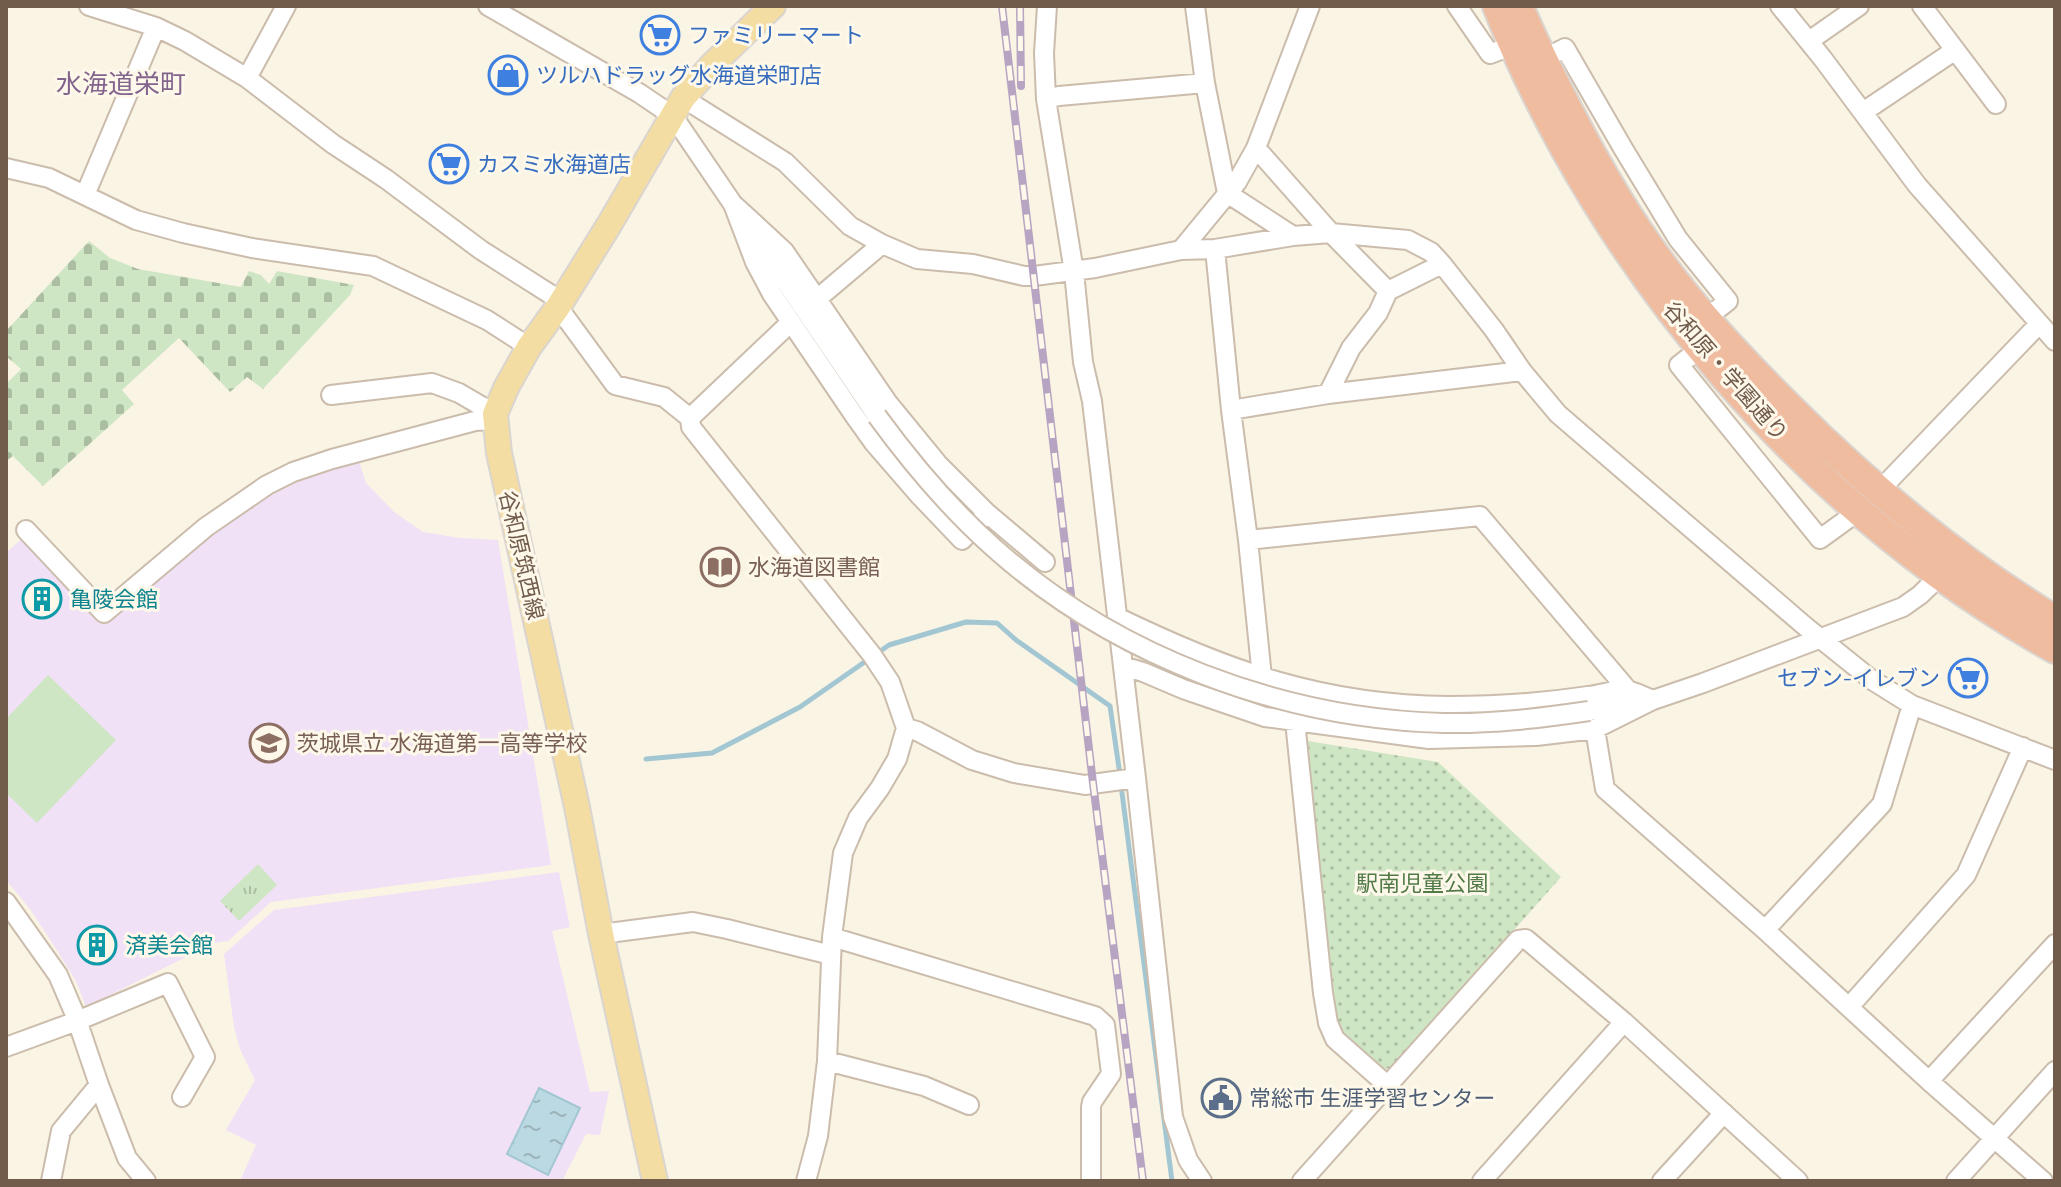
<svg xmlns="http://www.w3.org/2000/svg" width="2061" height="1187" font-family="Manrope,'Noto Sans JP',sans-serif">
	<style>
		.education { fill: #f1e1f6 }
		.grass { fill: url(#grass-tufts) }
		.cemetery { fill: url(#cemetery-stones) }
		.park { fill: url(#park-dots) }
		.pitch { fill: #cfe6c4 }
		.water { fill: url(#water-ripples); stroke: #a2c7d3; stroke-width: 2 }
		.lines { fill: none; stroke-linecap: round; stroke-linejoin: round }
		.stream { stroke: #a2c7d3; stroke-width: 5 }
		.minor-casing { stroke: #cbbcac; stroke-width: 22 }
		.major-casing { stroke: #dad5d0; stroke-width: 28 }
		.highway-casing { stroke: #dad5d0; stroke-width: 32 }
		.minor { stroke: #fff; stroke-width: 18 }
		.major { stroke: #f4dda2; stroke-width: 24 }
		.highway { stroke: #f0bca0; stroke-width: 28 }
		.rail-casing { stroke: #b7a4c2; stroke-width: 8 }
		.rail { stroke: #fdf8ea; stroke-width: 5; stroke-dasharray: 15; stroke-linecap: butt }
		.minor-bridge-casing { stroke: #cbbcac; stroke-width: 22; stroke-linecap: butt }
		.minor-bridge { stroke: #fff; stroke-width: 18 }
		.labels { text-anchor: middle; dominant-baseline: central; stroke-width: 6; stroke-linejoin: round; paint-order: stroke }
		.shop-label { font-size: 22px; fill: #366cbe; stroke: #fdf8ea; text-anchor: start }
		.street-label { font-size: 22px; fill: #715c4c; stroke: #fdf8ea }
		.education-label { font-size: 22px; fill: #785e54; stroke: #fdf8ea; text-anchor: start }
		.culture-label { font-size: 22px; fill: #0d838f; stroke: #fdf8ea; text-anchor: start }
		.park-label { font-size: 22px; fill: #537b48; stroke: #fdf8ea }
		.service-label { font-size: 22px; fill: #4e5e75; stroke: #fdf8ea; text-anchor: start }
		.quarter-label { font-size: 26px; fill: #83648d; stroke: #fdf8ea }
	</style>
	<defs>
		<pattern id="grass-tufts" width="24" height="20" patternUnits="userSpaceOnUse" patternTransform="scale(2)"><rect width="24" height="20" fill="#cfe6c4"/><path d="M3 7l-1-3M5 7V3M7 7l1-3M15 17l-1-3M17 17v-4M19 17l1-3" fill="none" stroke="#acbea1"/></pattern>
		<pattern id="cemetery-stones" width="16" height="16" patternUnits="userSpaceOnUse" patternTransform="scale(2)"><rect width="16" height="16" fill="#cfe6c4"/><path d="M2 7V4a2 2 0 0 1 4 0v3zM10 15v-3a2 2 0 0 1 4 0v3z" fill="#acbea1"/></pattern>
		<pattern id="park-dots" width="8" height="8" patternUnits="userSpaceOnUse" patternTransform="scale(2)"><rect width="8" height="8" fill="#cfe6c4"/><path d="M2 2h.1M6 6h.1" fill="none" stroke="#acbea1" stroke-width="1.8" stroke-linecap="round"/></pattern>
		<pattern id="water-ripples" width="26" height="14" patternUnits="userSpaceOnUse" patternTransform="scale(2)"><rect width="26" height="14" fill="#bad9e2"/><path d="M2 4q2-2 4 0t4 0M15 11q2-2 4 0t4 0" fill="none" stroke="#9cb3b9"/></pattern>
	</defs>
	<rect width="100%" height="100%" fill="#faf4e4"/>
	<path class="education" d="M359,461L366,483L394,512L423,532L460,538L498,540L551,865L271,902L228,941L214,943L86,1007L76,981L51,941L30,909L6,880V553L26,535L106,621L191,548L283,483L329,466Z
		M559,872L570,927L552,931L590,1092L609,1091L600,1135L586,1134L562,1181H240L256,1145L226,1130L255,1080L240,1049L234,1027L224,954L274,910Z"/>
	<path class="grass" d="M258,864L277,885L239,921L220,901Z"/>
	<path class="cemetery" d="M89,241L110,258L138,269L241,287L249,271L261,275L269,284L277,271L354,285L350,295L263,389L247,377L230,392L179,338L122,390L134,404L43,486L13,456L6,461V384L21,369L6,356V331Z"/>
	<path class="park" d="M1308,741L1438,762L1561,877L1392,1068L1381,1069L1337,1028L1333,1014L1306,743Z"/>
	<path class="pitch" d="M48,675L116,740L37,823L8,795L6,797V719Z"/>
	<path class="water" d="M539,1088L580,1108L548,1175L507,1154Z"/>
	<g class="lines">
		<path class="stream" d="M646,759L712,753L800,707L889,645L966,622L997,623L1016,640L1110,706L1120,775
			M1121,785L1172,1181"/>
		<g class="minor-casing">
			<path id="minor" d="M89,6L156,27L185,41L247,78L333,144L386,179L481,250L561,301
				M488,6L639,93L673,116L877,416
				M1047,6L1044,53L1046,99L1074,272L1083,362L1092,401L1136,778L1173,1117L1188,1160L1202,1181
				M1195,6L1205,83
				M1457,6L1490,54L1513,45
				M1780,6L1823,59L1917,185L2055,341
				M1922,6L1996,104
				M1809,41L1859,6
				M1543,59L1565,48L1624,150L1678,239L1728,301L1705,319
				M247,78L286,6
				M683,98L785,162L850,226L882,244L917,259L973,264L1024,276H1034L1095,268L1181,250L1215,249L1293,236L1331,233L1408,240L1431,252L1442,264L1494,330L1522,371L1558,414L1806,627L1872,680L1912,705L2055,760
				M1046,99L1059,96L1205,83L1227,193L1293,236
				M1863,112L1954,51
				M1256,148L1331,233L1388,291
				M6,168L49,178L136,220L183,233L252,248L373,266L487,320L529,347
				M85,195L156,27
				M733,204L784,251L888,403L938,464L987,513L962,540L920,496L874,443L854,415L772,294L755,262Z
				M1215,249L1231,410L1248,540L1262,677L1266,684
				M1181,250L1237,182L1256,148L1310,6
				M817,299L882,244
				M558,307L615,385L664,397L690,418L691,427L872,655L890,682L906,728L897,759L880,788L858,818L843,853L832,937L827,1061L818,1136L806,1181
				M1701,348L1679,365L1820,539L1860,510
				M1328,394L1351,348L1378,313L1388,291L1442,264
				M331,395L432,383L459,393L495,414
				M1231,410L1328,394L1522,371
				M690,418L791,322
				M1879,491L2039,324
				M987,513L1045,562
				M26,530L104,613L206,527L267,485L293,472L332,459L475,421L495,420
				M1248,540L1480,516L1627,689
				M1117,617C1228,671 1323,705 1449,706C1495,706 1542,703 1588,696C1600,695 1613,690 1624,690C1633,690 1644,697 1653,700
				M1123,666L1143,672L1183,689L1265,717L1429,739L1536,736L1595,729L1653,700
				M1589,711L1653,700L1703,683L1903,607L1920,595L1946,570
				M1295,721L1323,993L1328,1023L1335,1039L1387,1085
				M906,728L917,731L972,760L1014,773L1085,785L1136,778
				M1595,729L1605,789L1765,930L1929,1081L2043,1181
				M6,902L58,975L76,1017L99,1085L127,1158L146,1181
				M1765,930L1882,804L1912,705
				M601,934L693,922L727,929L831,955
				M832,937L1095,1016L1105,1025L1111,1074L1092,1102L1091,1107V1181
				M1849,1007L1966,875L2023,747
				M6,1047L77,1021L168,983L205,1057L182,1097
				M827,1061L924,1086L969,1105
				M1929,1081L2055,944
				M51,1181L61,1131L99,1085
				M1302,1181L1518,940L1526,939L1624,1022L1798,1181
				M1482,1181L1624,1022
				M1662,1181L1724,1113
				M1956,1181L2055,1071"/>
		</g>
		<g class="major-casing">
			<path id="major" d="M655,1181L601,934L577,807L499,453L495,414L506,388L529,347L558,307L609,225L683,98L711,66L773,6"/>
		</g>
		<g class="highway-casing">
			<path id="highway" d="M1497,6C1602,269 1807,510 2055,649
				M1519,6C1530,34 1544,61 1557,88C1584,142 1613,196 1648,245C1688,303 1737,355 1787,405C1868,486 1956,560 2055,620"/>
		</g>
		<use href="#minor" class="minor"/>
		<use href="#major" class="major"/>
		<use href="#highway" class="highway"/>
		<g class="rail-casing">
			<path id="rail" d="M1002,6L1093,783L1143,1181
				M1020,6L1021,86"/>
		</g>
		<use href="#rail" class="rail"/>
		<g class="minor-bridge-casing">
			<path id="minor-bridge" d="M877,416C912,464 949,508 994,548C1115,656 1282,719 1444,723C1493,724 1541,718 1589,711"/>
		</g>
		<use href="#minor-bridge" class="minor-bridge"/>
	</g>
	<defs>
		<g id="supermarket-ring" transform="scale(2)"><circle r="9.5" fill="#fdf8ea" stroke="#3f7fe0" stroke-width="1.5"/><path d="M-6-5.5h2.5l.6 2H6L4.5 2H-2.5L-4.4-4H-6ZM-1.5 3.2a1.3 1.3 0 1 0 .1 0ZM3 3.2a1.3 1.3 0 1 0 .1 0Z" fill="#3f7fe0"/></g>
		<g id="shop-ring" transform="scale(2)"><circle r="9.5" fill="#fdf8ea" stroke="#3f7fe0" stroke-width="1.5"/><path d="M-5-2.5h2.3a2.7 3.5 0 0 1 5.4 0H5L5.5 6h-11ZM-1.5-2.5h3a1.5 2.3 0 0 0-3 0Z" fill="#3f7fe0"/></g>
		<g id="library-ring" transform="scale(2)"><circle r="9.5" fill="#fdf8ea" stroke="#8d6e63" stroke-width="1.5"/><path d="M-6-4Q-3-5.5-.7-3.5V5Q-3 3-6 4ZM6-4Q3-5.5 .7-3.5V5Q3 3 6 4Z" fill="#8d6e63"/></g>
		<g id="building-ring" transform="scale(2)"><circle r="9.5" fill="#fdf8ea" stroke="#0f9aa8" stroke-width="1.5"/><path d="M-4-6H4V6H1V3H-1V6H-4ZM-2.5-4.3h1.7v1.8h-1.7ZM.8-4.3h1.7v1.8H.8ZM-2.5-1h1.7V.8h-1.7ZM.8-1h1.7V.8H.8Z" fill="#0f9aa8"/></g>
		<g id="school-ring" transform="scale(2)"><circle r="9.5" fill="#fdf8ea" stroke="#8d6e63" stroke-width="1.5"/><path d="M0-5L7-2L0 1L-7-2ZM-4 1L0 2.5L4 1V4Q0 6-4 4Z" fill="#8d6e63"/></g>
		<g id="civic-ring" transform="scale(2)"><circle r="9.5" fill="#fdf8ea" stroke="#5c6f8a" stroke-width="1.5"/><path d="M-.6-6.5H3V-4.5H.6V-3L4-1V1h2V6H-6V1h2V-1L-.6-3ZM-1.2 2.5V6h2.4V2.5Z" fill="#5c6f8a"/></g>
	</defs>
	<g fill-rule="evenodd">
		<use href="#supermarket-ring" x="660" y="35"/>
		<use href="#shop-ring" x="508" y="75"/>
		<use href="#supermarket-ring" x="449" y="164"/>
		<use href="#library-ring" x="720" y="567"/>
		<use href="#building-ring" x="42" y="599"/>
		<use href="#supermarket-ring" x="1968" y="678"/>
		<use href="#school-ring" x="269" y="743"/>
		<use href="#building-ring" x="97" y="945"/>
		<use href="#civic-ring" x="1221" y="1098"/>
	</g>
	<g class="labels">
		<g class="shop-label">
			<text x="688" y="35">ファミリーマート</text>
			<text x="536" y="75">ツルハドラッグ水海道栄町店</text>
			<text x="477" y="164">カスミ水海道店</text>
			<text x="1940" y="678" text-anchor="end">セブン-イレブン</text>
		</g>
		<g class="street-label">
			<text transform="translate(1726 371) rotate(49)">谷和原・学園通り</text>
			<text transform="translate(522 555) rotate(77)">谷和原筑西線</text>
		</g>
		<g class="education-label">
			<text x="748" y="567">水海道図書館</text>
			<text x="297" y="743">茨城県立 水海道第一高等学校</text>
		</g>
		<g class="culture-label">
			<text x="70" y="599">亀陵会館</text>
			<text x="125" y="945">済美会館</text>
		</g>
		<g class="park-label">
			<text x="1422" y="883">駅南児童公園</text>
		</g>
		<g class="service-label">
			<text x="1249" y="1098">常総市 生涯学習センター</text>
		</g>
		<g class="quarter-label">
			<text x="121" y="83">水海道栄町</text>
		</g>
	</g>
	<rect width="2061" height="1187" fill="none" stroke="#715c4c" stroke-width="16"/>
</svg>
